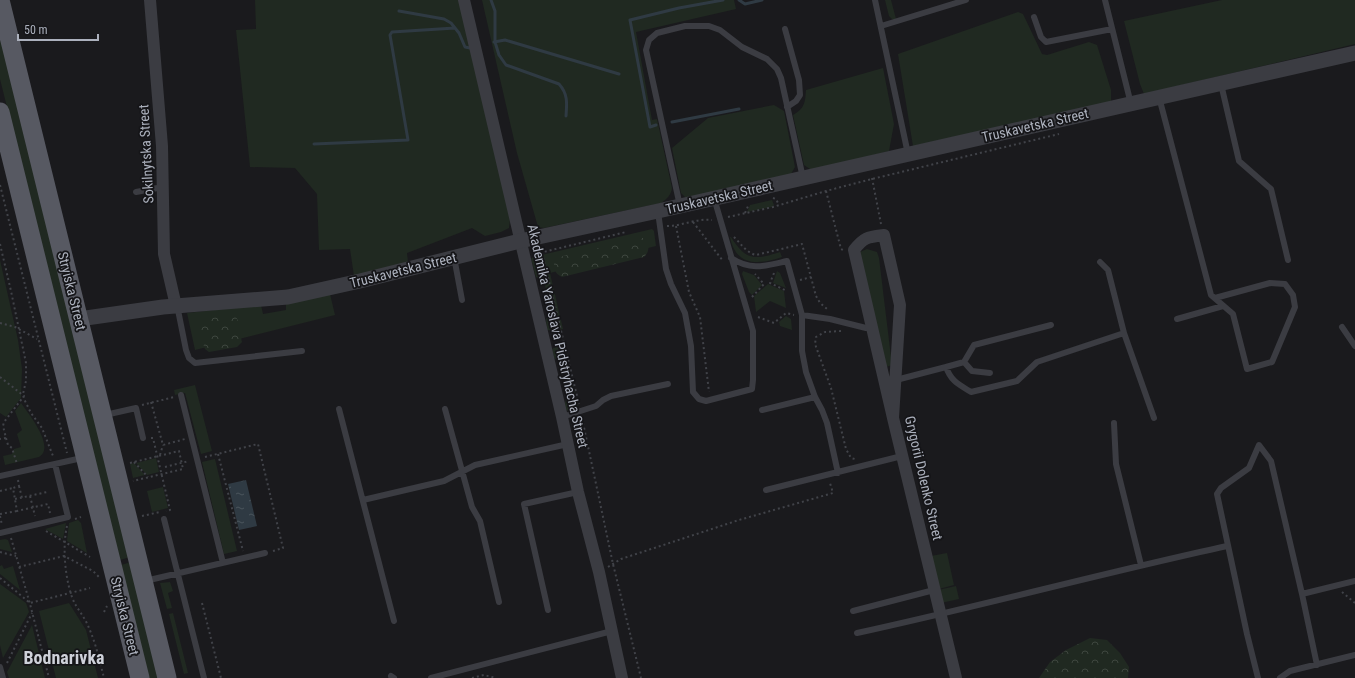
<svg xmlns="http://www.w3.org/2000/svg" width="1355" height="678" font-family="'Roboto Condensed',sans-serif">
	<style>
		.green { fill: #202921 }
		.forest { fill: url(#forest-crowns) }
		.water { fill: url(#water-ripples) }
		.lines { fill: none; stroke-linecap: round; stroke-linejoin: round }
		.stream { stroke: #2f3a43; stroke-width: 3 }
		.path { stroke: #414349; stroke-width: 2; stroke-dasharray: 2 3; stroke-linecap: butt }
		.service { stroke: #3b3c42; stroke-width: 6 }
		.minor { stroke: #3b3c42; stroke-width: 12 }
		.tertiary { stroke: #3b3c42; stroke-width: 15 }
		.primary { stroke: #575962; stroke-width: 19 }
		.labels { text-anchor: middle; dominant-baseline: central; stroke-width: 3.5; stroke-linejoin: round; paint-order: stroke }
		.street-label { font-size: 14px; fill: #acb1bd; stroke: #151518 }
		.district-label { font-size: 18px; font-weight: bold; fill: #ced1d9; stroke: #151518 }
	</style>
	<defs>
		<pattern id="forest-crowns" width="20" height="18" patternUnits="userSpaceOnUse"><rect width="20" height="18" fill="#202921"/><path d="M2 6a3 3 0 1 1 6 0M12 15a3 3 0 1 1 6 0" fill="none" stroke="#3e463f"/></pattern>
		<pattern id="water-ripples" width="26" height="14" patternUnits="userSpaceOnUse"><rect width="26" height="14" fill="#2f3a43"/><path d="M2 4q2-2 4 0t4 0M15 11q2-2 4 0t4 0" fill="none" stroke="#4a545c"/></pattern>
	</defs>
	<rect width="100%" height="100%" fill="#1a1a1d"/>
	<path class="green" d="M255,0H460L510,219L509,228L501,232L485,236L472,228L407,253L408,262L354,276L350,249L319,250L317,194L295,168L250,167L236,30L256,29Z
		M482,0H734L736,9L636,32L652,120L657,119L672,188C671,195 667,199 661,203L544,228L538,227L517,153Z
		M885,0H891L896,19H892L889,16Z
		M1222,0H1355V44L1144,94L1140,84L1124,21Z
		M1018,12L1023,14L1042,54L1047,55L1089,42L1097,45L1111,90V102L913,146L898,54Z
		M0,33L130,557L120,560L0,79Z
		M883,68L894,124L889,151L813,171L804,165L793,115C805,108 805,103 806,90Z
		M774,105L784,111L795,167L791,174L686,198L681,193L672,148L708,118Z
		M772,200L774,205L772,207L747,212L750,205Z
		M652,229L654,231L656,246L550,273L563,329L555,331L547,330L546,319L551,312L544,281L536,277L531,259L533,257Z
		M730,237H731C746,261 755,260 780,252L782,257C759,265 736,267 730,237Z
		M867,249L877,252L879,258L892,365L886,367L860,252Z
		M0,260L18,340L22,369L21,398L6,417L0,413Z
		M743,271L754,275L762,285L752,295L749,292L742,274Z
		M777,271L780,273L786,288L773,283Z
		M768,284L784,291L786,308L770,301L756,312L754,296Z
		M330,294L335,315L195,350L187,313L261,305L263,314L286,310V301Z
		M786,316L791,319L792,330L780,326L779,322Z
		M561,343H563L579,410L572,412L566,410L564,405L569,393L562,362L554,358L552,349Z
		M195,385L212,451L201,454L185,393L175,395L174,390Z
		M21,403C28,413 56,447 39,457L5,465L3,456L12,454L14,449L21,447L17,434L22,430L15,411Z
		M156,458L159,472L147,475L136,463Z
		M215,459L237,551L224,554L202,462Z
		M134,463L145,475L133,478L130,464Z
		M163,487L168,508L152,512L147,491Z
		M78,520L81,523L87,553L67,541L69,523Z
		M66,523L63,539L45,529Z
		M5,539L8,540L12,552L0,549V540Z
		M947,553L954,585L939,589L931,556Z
		M131,562L160,678H149L121,565Z
		M2,565L4,569L13,566L20,590L0,574V566Z
		M170,582L173,591L168,593L172,608L167,609L160,583Z
		M0,584L26,603L29,612L3,658L0,645Z
		M956,586L959,599L941,603L938,590Z
		M69,603L86,630L98,678H56L39,611Z
		M173,613L188,673L184,674L169,614Z
		M32,625L45,678H9L7,672Z"/>
	<path class="forest" d="M642,238H646C649,246 650,251 644,257L562,277C554,273 554,269 554,261L563,256Z
		M233,315C241,319 240,334 242,342L237,347L209,352L205,349L197,326L199,321L203,319Z
		M1090,638L1107,640L1120,653L1129,667L1128,678H1039L1050,662L1066,650Z"/>
	<path class="water" d="M246,480L257,526L239,530L228,484Z"/>
	<g class="lines">
		<path class="stream" d="M491,0L495,11V42L499,55L506,65L559,84C568,94 567,103 566,116
			M739,0L745,4L762,0
			M399,11L444,19L451,23L455,28
			M494,42L505,40L619,74
			M672,122L739,109
			M656,125L650,127L630,20L679,8L723,0
			M314,144L408,140L390,35L392,32L455,28L459,33L465,47L470,48"/>
		<path class="path" d="M872,178L881,224
			M0,185L67,453
			M826,191L841,249L843,250
			M773,198L776,199L779,205
			M745,213L749,204
			M728,217L773,207L826,191L872,179L1059,134
			M693,222L723,261
			M667,226C682,226 697,218 712,220
			M676,226L689,292L700,317L709,392
			M734,237C741,244 747,253 756,255L802,244L816,296L820,303L827,309
			M0,244L11,291L26,363V381L23,394L24,399L31,413L42,428L53,456
			M542,253L579,404
			M535,254L626,232
			M774,273L770,283L787,291
			M800,280L811,277
			M752,297L764,284L755,274
			M758,317L774,323L786,313L794,315
			M0,323L15,327L37,339
			M841,331L825,332L816,337L815,344L831,388L846,449L851,458L855,459
			M0,377L24,396L4,422L3,426L6,438L0,439
			M151,402L163,445L185,439
			M142,405L174,397
			M582,418L613,564L641,678
			M6,438L8,445L12,448L17,464
			M151,438H153L170,510L166,511
			M218,454L243,551
			M160,455L163,445
			M205,457L258,444L283,548L273,551
			M134,462L148,477
			M130,463L179,451L183,469L133,481
			M165,467L189,461
			M18,480L19,486L13,488L17,511L48,504L50,513
			M19,486L22,498
			M0,491L13,488
			M30,496L35,516
			M15,499L47,492
			M0,514L17,511
			M0,516L2,525
			M142,516L160,512
			M75,519L81,517
			M67,526C62,547 65,584 75,604C80,612 86,620 89,628C96,644 100,662 104,678
			M46,531L90,557
			M11,538L30,604L49,678
			M0,552L16,556
			M19,567L64,556L93,571L100,578
			M608,567L621,559L739,520L833,493L830,483
			M0,578L30,603L90,588
			M1342,592L1355,603
			M202,603L221,678
			M104,612L107,606
			M7,663L32,613
			M472,678L484,675L496,678"/>
		<path class="service" d="M875,0L908,154
			M1105,0L1131,104
			M1034,17L1041,37L1046,42L1112,29
			M881,26L966,0
			M785,29L799,80L800,95L796,101L787,107
			M1221,84L1239,161L1271,189L1288,260
			M1159,97L1211,295L1233,314L1247,369L1272,362L1295,307L1293,295L1285,284L1270,283L1215,298
			M136,192L163,187
			M680,206L646,50L649,40L657,33L685,26H709L720,30L742,47L767,59L777,69L781,78L803,178
			M658,212L666,269L671,284L685,313L691,346L693,392L699,399L706,401L752,389L753,380V331L714,198
			M454,257L462,300
			M731,258C751,271 765,266 787,261L802,315L830,319L866,328H872
			M176,306L178,310L186,350L189,358L195,363L302,351
			M802,315V351L806,372L815,397L822,410L827,423L838,473
			M1177,319L1223,306
			M1051,325L974,345L964,362L946,367C951,381 958,384 971,392L1017,381L1037,362L1124,333L1108,270L1100,262
			M1342,327L1355,346
			M1124,333L1154,418
			M964,362L972,371L990,373
			M896,380L946,367
			M181,395L223,563
			M339,409L394,621
			M445,409L472,507L480,521L499,602
			M762,410L815,397
			M105,415L136,408L143,438
			M562,417L596,406L603,400L611,396L668,384
			M1114,423L1116,464L1141,565
			M0,476L82,458
			M766,490L902,456
			M363,500L444,481L475,465L568,444
			M164,519L204,678
			M0,533L68,517L55,464
			M145,581L265,553
			M548,610L524,504L578,492
			M853,611L934,590
			M857,633C981,606 1103,573 1227,546
			M1317,665L1302,594L1355,581
			M0,667L3,678
			M391,676L394,678
			M431,678L612,631
			M1258,678L1247,634L1217,494L1221,488L1249,468L1259,445L1271,461L1302,594
			M1280,678L1290,671L1355,655"/>
		<path class="minor" d="M150,0L162,146L164,254L176,306
			M464,0L562,417L578,492L599,572L622,678
			M893,418L854,250C864,237 868,237 884,235L900,305L893,418L956,678"/>
		<path class="tertiary" d="M79,319L163,307L288,297L360,281L520,241L658,211L1355,53"/>
		<path class="primary" d="M0,0L167,678
			M0,112L140,678"/>
	</g>
	<g class="labels">
		<g class="street-label">
			<text transform="translate(1035 125) rotate(-13)">Truskavetska Street</text>
			<text transform="translate(146 154) rotate(-93)">Sokilnytska Street</text>
			<text transform="translate(719 197) rotate(-13)">Truskavetska Street</text>
			<text transform="translate(403 270) rotate(-14)">Truskavetska Street</text>
			<text transform="translate(72 291) rotate(76)">Stryiska Street</text>
			<text transform="translate(558 336) rotate(77)">Akademika Yaroslava Pidstryhacha Street</text>
			<text transform="translate(924 478) rotate(77)">Grygorii Dolenko Street</text>
			<text transform="translate(125 616) rotate(76)">Stryiska Street</text>
		</g>
		<g class="district-label">
			<text x="64" y="657">Bodnarivka</text>
		</g>
	</g>
	<path d="M18 34v6h80v-6" fill="none" stroke="#acb1bd" stroke-width="2"/>
	<text x="24" y="34" font-size="12" fill="#acb1bd" stroke="#151518" stroke-width="3" paint-order="stroke">50 m</text>
</svg>
